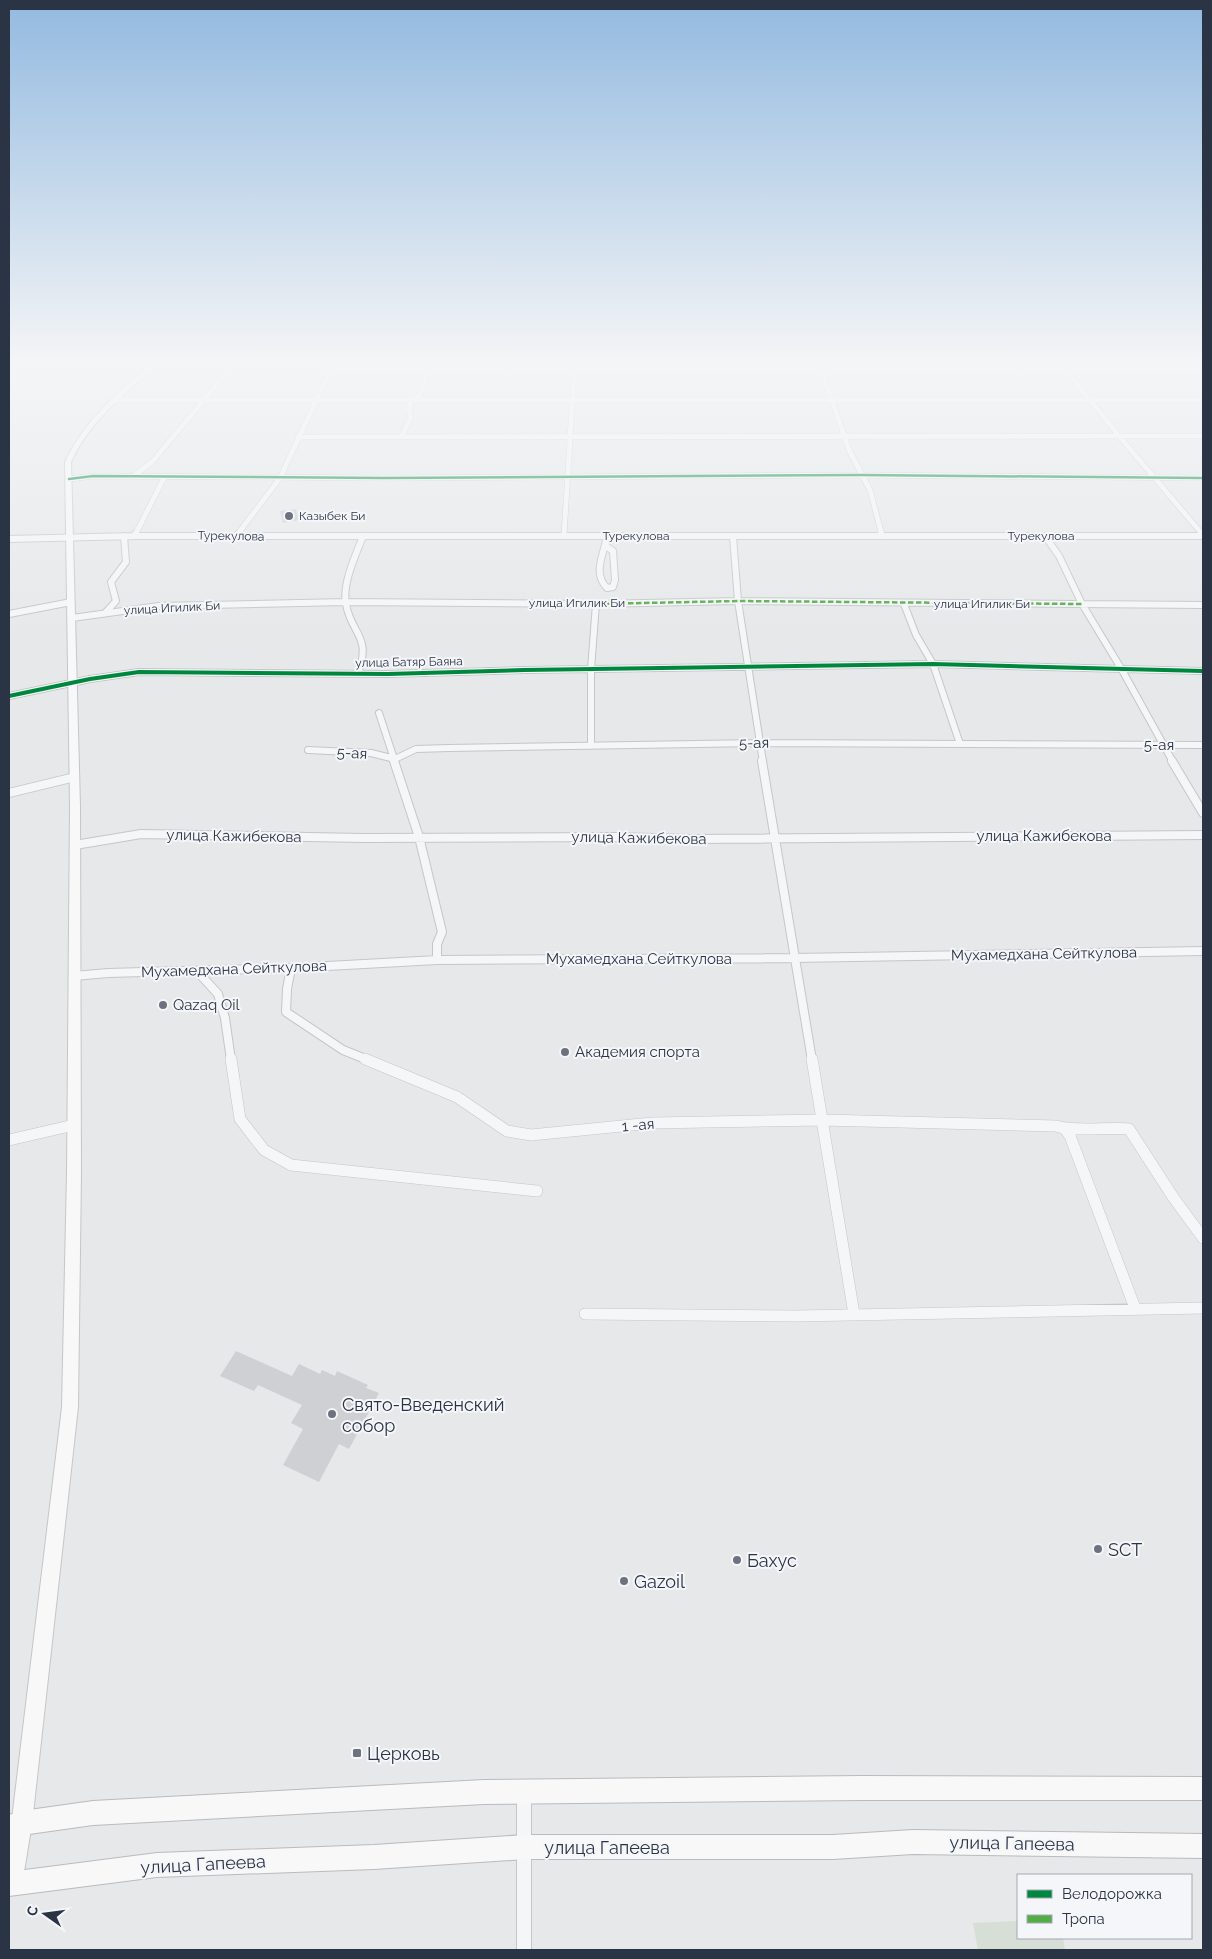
<svg xmlns="http://www.w3.org/2000/svg" width="1212" height="1959" font-family="Raleway,sans-serif">
	<style>
		.green { fill: #d6ded6 }
		.building { fill: #ced0d3 }
		.lines { fill: none; stroke-linecap: round; stroke-linejoin: round }
		.minor-far4-casing { stroke: #c4c6c8; stroke-width: 6 }
		.minor-far3-casing { stroke: #c4c6c8; stroke-width: 8 }
		.minor-far2-casing { stroke: #c4c6c8; stroke-width: 10 }
		.minor-far1-casing { stroke: #c4c6c8; stroke-width: 12 }
		.minor-casing { stroke: #c4c6c8; stroke-width: 16 }
		.secondary-casing { stroke: #c4c6c8; stroke-width: 2 }
		.trunk-casing { stroke: #b8bbbf; stroke-width: 2 }
		.minor-far4 { stroke: #f5f6f7; stroke-width: 5 }
		.minor-far3 { stroke: #f5f6f7; stroke-width: 6 }
		.minor-far2 { stroke: #f5f6f7; stroke-width: 8 }
		.minor-far1 { stroke: #f5f6f7; stroke-width: 11 }
		.minor { stroke: #f5f6f7; stroke-width: 14 }
		.secondary { fill: #f8f8f8; fill-rule: evenodd }
		.trunk { fill: #f8f8f8; fill-rule: evenodd }
		.quiet { stroke: #54ac47; stroke-width: 2.5; stroke-dasharray: 5.5 2.5; stroke-linecap: butt }
		.cycleway-far1-casing { stroke: #f4f6f9; stroke-width: 4.5 }
		.cycleway-casing { stroke: #f4f6f9; stroke-width: 6 }
		.cycleway-far1 { stroke: #00873e; stroke-width: 2.5 }
		.cycleway { stroke: #00873e; stroke-width: 4 }
		.poi-dot { fill: #6c737f; stroke: #f4f6f9; stroke-width: 2 }
		.labels { text-anchor: middle; dominant-baseline: central; stroke-width: 4; stroke-linejoin: round; paint-order: stroke }
		.far-poi-label { font-size: 12px; fill: #2b3445; stroke: #f4f6f9; text-anchor: start }
		.far-street-label { font-size: 12px; fill: #2b3445; stroke: #f4f6f9 }
		.street-label { font-size: 15px; fill: #2b3445; stroke: #f4f6f9 }
		.poi-label { font-size: 15px; fill: #2b3445; stroke: #f4f6f9; text-anchor: start }
		.near-poi-label { font-size: 18px; fill: #2b3445; stroke: #f4f6f9; text-anchor: start }
		.near-street-label { font-size: 18px; fill: #2b3445; stroke: #f4f6f9 }
	</style>
	<rect width="100%" height="100%" fill="#e6e8ea"/>
	<path class="green" d="M1018,1921V1938H1063L1065,1950H978L973,1923Z"/>
	<path class="building" d="M296,509L299,520L283,523L280,511Z
		M236,1351L292,1376L299,1364L320,1374L322,1370L335,1376L337,1371L368,1385L366,1388L379,1393L349,1449L339,1444L319,1482L283,1465L303,1429L291,1423L302,1405L258,1385L254,1391L220,1376Z"/>
	<g class="lines">
		<g class="minor-far4-casing">
			<path id="minor-far4" d="M818,360L849,450L870,490L882,535
				M1058,360L1119,436L1203,535
				M331,369H1203
				M116,400H1203
				M402,436L411,417L409,410L411,400L420,395L428,368
				M298,437L1203,436
				M134,476L153,461L237,360
				M69,479L93,476L385,478L861,475L1203,478
				M135,535L165,476
				M237,535L280,478L335,360
				M564,535L575,360"/>
		</g>
		<g class="minor-far3-casing">
			<path id="minor-far3" d="M881,534L882,536
				M1202,534L1203,535
				M134,536L135,534
				M236,536L238,534
				M733,536L738,601L763,762
				M1045,536L1059,556L1082,604L1122,670L1173,762
				M9,539L134,536H1203
				M606,546L613,551L615,580L613,587L607,588C592,573 604,554 607,536
				M904,604L916,635L933,664L960,744
				M106,612L116,601L111,582L126,562L124,536
				M9,614L71,602
				M72,618L159,606L346,602L596,604L738,601L1203,605
				M358,673C372,636 351,634 346,604C342,583 356,555 363,536
				M9,696L90,679L139,672L388,674L524,670L933,664L1203,671
				M379,713L395,762
				M591,746V669L596,604
				M308,750L371,753L395,759L416,749L449,748L759,743L1203,745"/>
		</g>
		<g class="minor-far2-casing">
			<path id="minor-far2" d="M394,761L419,837L442,932L437,944V960
				M762,761L812,1060
				M1172,761L1203,813
				M9,793L75,777
				M75,845L141,834L364,838L615,837L691,839L1203,835
				M291,968L287,989L286,1012L343,1050L368,1060
				M197,971L218,994L225,1018L231,1060
				M74,976L108,973L291,968L437,960L794,958L1203,951"/>
		</g>
		<g class="minor-far1-casing">
			<path id="minor-far1" d="M231,1059L240,1119L264,1150L291,1165L537,1191
				M365,1059L457,1097L507,1131L531,1135L652,1123L823,1120L1056,1126C1074,1132 1107,1127 1129,1129L1173,1197L1203,1238
				M812,1059L854,1314
				M1065,1129L1070,1136L1135,1308
				M9,1140L74,1125
				M585,1314L798,1316L1203,1308"/>
		</g>
		<g class="minor-casing">
			<path id="minor" d="M524,1792V1950"/>
		</g>
		<g class="secondary-casing">
			<path id="secondary" d="M155,360H161C128,393 91,418 71,462L80,806L81,1172L78,1407L32,1823L22,1884L19,1891L12,1894L9,1893V1844L62,1407L67,1172L70,806L65,462C85,419 120,391 155,360Z"/>
		</g>
		<g class="trunk-casing">
			<path id="trunk" d="M862,1776L1203,1777V1800H862L484,1804L93,1825L22,1835L9,1839V1815L22,1811L93,1801L484,1780Z
				M913,1830L1203,1834V1858L913,1854L833,1859H525L374,1869L157,1877L9,1896V1872L157,1853L374,1845L525,1835H833Z"/>
		</g>
		<use href="#minor-far4" class="minor-far4"/>
		<use href="#minor-far3" class="minor-far3"/>
		<use href="#minor-far2" class="minor-far2"/>
		<use href="#minor-far1" class="minor-far1"/>
		<use href="#minor" class="minor"/>
		<use href="#secondary" class="secondary"/>
		<use href="#trunk" class="trunk"/>
		<path class="quiet" d="M596,604L738,601L1082,604"/>
		<g class="cycleway-far1-casing">
			<path id="cycleway-far1" d="M69,479L93,476L385,478L861,475L1203,478"/>
		</g>
		<g class="cycleway-casing">
			<path id="cycleway" d="M9,696L90,679L139,672L388,674L524,670L933,664L1203,671"/>
		</g>
		<use href="#cycleway-far1" class="cycleway-far1"/>
		<use href="#cycleway" class="cycleway"/>
	</g>
	<linearGradient id="sky" x2="0" y2="1"><stop stop-color="#93bae0"/><stop offset="0.57" stop-color="#f4f5f6"/><stop offset="1" stop-color="#f4f5f6" stop-opacity="0"/></linearGradient>
	<rect width="1212" height="635" fill="url(#sky)"/>
	<g class="poi-dot">
		<circle cx="289" cy="516" r="5"/>
		<circle cx="163" cy="1005" r="5"/>
		<circle cx="565" cy="1052" r="5"/>
		<circle cx="332" cy="1414" r="5"/>
		<circle cx="1098" cy="1549" r="5"/>
		<circle cx="737" cy="1560" r="5"/>
		<circle cx="624" cy="1581" r="5"/>
		<rect x="352" y="1748" width="10" height="10" rx="2.5"/>
	</g>
	<g class="labels">
		<g class="far-poi-label">
			<text x="299" y="516">Казыбек Би</text>
		</g>
		<g class="far-street-label">
			<text transform="translate(231 536) rotate(1)">Турекулова</text>
			<text x="636" y="536">Турекулова</text>
			<text x="1041" y="536">Турекулова</text>
			<text x="577" y="603">улица Игилик Би</text>
			<text x="982" y="604">улица Игилик Би</text>
			<text transform="translate(172 608) rotate(-3)">улица Игилик Би</text>
			<text transform="translate(409 662) rotate(-1)">улица Батяр Баяна</text>
		</g>
		<g class="street-label">
			<text transform="translate(754 743) rotate(-1)">5-ая</text>
			<text x="1159" y="745">5-ая</text>
			<text transform="translate(352 753) rotate(3)">5-ая</text>
			<text transform="translate(234 836) rotate(1)">улица Кажибекова</text>
			<text x="1044" y="836">улица Кажибекова</text>
			<text transform="translate(639 838) rotate(1)">улица Кажибекова</text>
			<text transform="translate(1044 954) rotate(-1)">Мухамедхана Сейткулова</text>
			<text x="639" y="959">Мухамедхана Сейткулова</text>
			<text transform="translate(234 969) rotate(-2)">Мухамедхана Сейткулова</text>
			<text transform="translate(638 1125) rotate(-5)">1 -ая</text>
		</g>
		<g class="poi-label">
			<text x="173" y="1005">Qazaq Oil</text>
			<text x="575" y="1052">Академия спорта</text>
		</g>
		<g class="near-poi-label">
			<text x="342" y="1404">Свято-Введенский<tspan x="342" dy="21">собор</tspan></text>
			<text x="1108" y="1549">SCT</text>
			<text x="747" y="1560">Бахус</text>
			<text x="634" y="1581">Gazoil</text>
			<text x="367" y="1753">Церковь</text>
		</g>
		<g class="near-street-label">
			<text transform="translate(1012 1843) rotate(1)">улица Гапеева</text>
			<text x="607" y="1847">улица Гапеева</text>
			<text transform="translate(203 1864) rotate(-3)">улица Гапеева</text>
		</g>
	</g>
	<rect width="1212" height="1959" fill="none" stroke="#2b3445" stroke-width="20"/>
	<rect x="1017" y="1874" width="175" height="65" fill="#f4f6f9" stroke="#a4a8b1"/>
	<rect x="1027" y="1890" width="25" height="8" fill="#00873e" stroke="#a4a8b1"/>
	<text x="1062" y="1899" font-size="15" fill="#2b3445">Велодорожка</text>
	<rect x="1027" y="1915" width="25" height="8" fill="#54ac47" stroke="#a4a8b1"/>
	<text x="1062" y="1924" font-size="15" fill="#2b3445">Тропа</text>
	<g transform="translate(45 1914) rotate(284)" stroke="#f4f6f9" stroke-width="4" paint-order="stroke">
	<path d="M0-4L9 19L0 12L-9 19Z" fill="#2b3445"/>
	<text y="-8" font-size="14" font-weight="bold" text-anchor="middle" fill="#2b3445">С</text>
	</g>
</svg>
